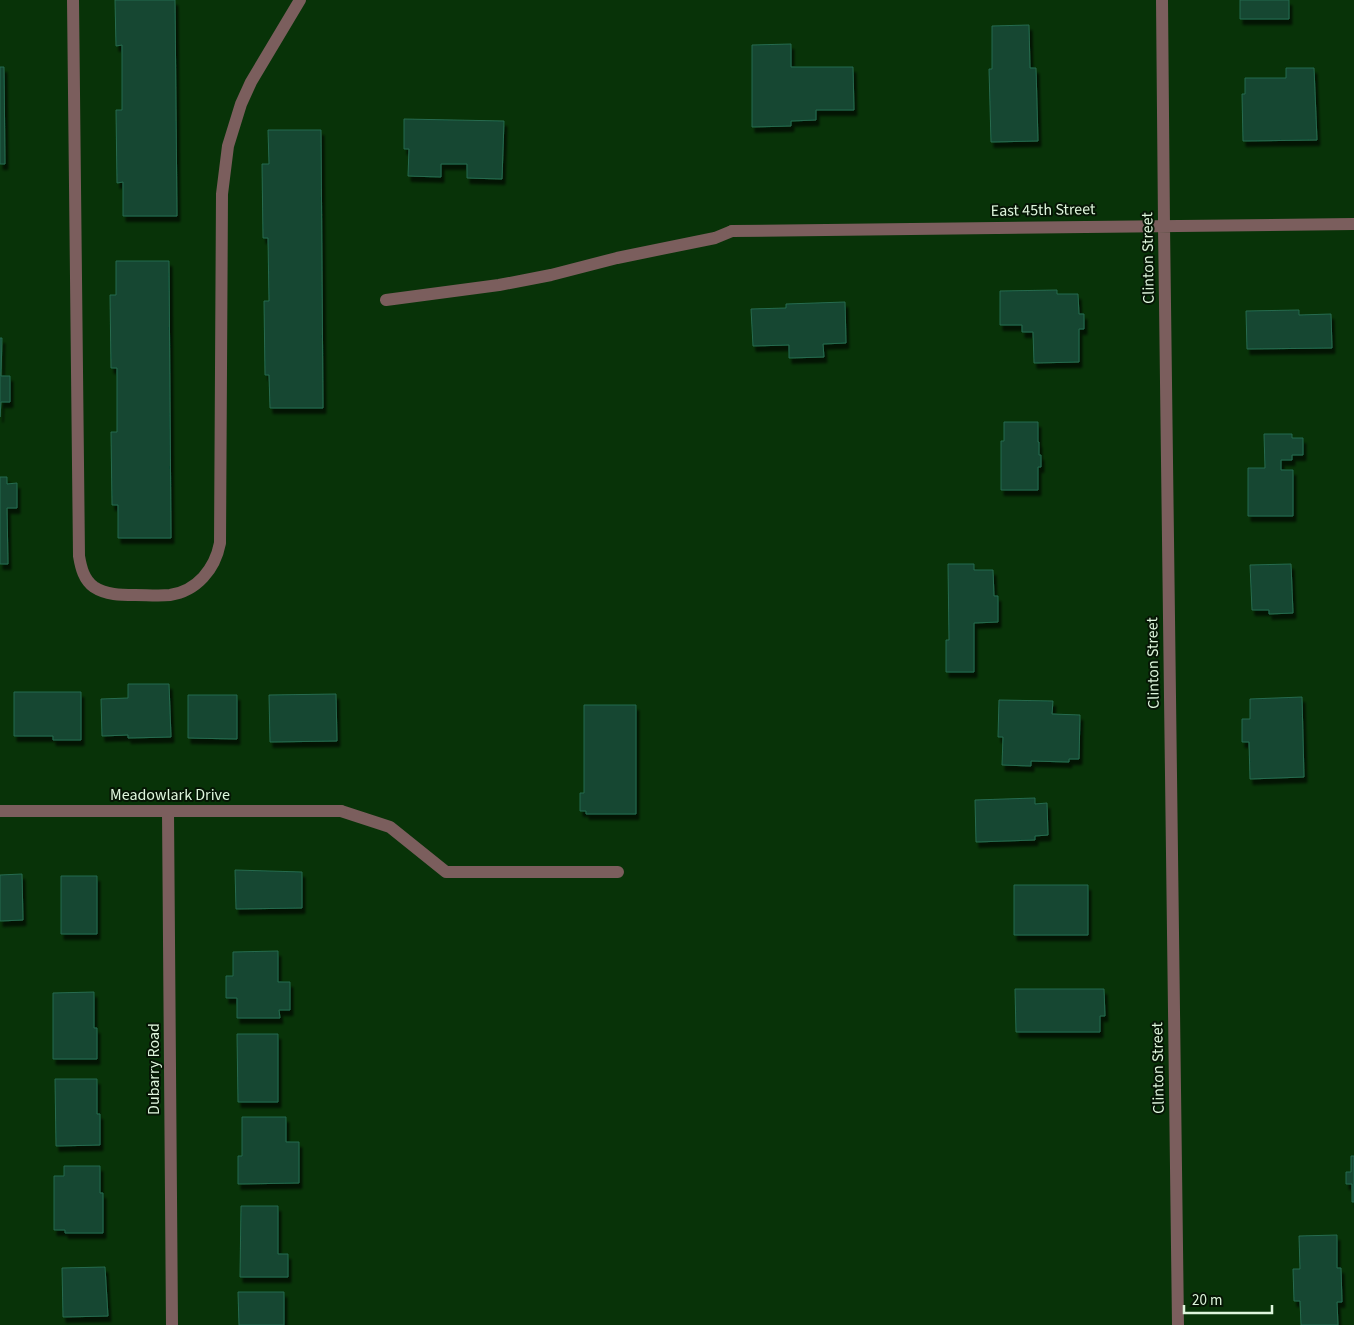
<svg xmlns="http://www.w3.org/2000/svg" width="1354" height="1325" font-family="'Source Sans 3',sans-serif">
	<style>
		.building { fill: #124732; stroke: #276b4f; filter: url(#shadow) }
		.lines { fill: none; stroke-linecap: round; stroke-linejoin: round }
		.service { stroke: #7b5e5d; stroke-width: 12 }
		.minor { stroke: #7b5e5d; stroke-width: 12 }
		.labels { text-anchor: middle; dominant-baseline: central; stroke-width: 4; stroke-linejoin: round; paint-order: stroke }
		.street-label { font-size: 16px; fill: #def5dc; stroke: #061605 }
	</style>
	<defs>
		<filter id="shadow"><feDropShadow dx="3" dy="5.5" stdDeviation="1" flood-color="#0009"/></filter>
	</defs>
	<rect width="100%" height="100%" fill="#083308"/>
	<path class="building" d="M115,0H175L177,216H123V182L117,183L116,110H122V45L116,46Z
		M1240,0H1289V19H1240Z
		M1029,25L1030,68H1036L1038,141L991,142L989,69H992V26Z
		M791,44V67H853L854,110H816V120L791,121V126L752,127V45Z
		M0,67H4L5,164H0Z
		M1286,68H1314L1317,140L1243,141L1242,94H1245V78H1286Z
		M404,119L504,121L502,179L467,178V164H441V177L408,176L409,149H404Z
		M268,130H321L323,408H270L269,375H265L264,301H269L268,238H263L262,164H269Z
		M116,261H169L171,538H118V505H112L111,432H117V368H111L110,295H116Z
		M1057,290V294H1078L1079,314H1084V329H1079V362L1034,363L1033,332H1022V325H1000V291Z
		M845,302L846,343L823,344L824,357L789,358V345L753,346L751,309L786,308V304Z
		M1299,310V315L1331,314L1332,348L1247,349L1246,311Z
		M0,338H2L1,376H10V402H1L0,417Z
		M1004,422H1038V442H1039V455H1041V467H1038V490H1001V441H1004Z
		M1264,434H1292V438H1303V455H1292V460H1281V470H1293V516H1248V468H1265Z
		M0,477H7V484L17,483V508H7L8,564H0Z
		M948,564H974V570H993L994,596H998V622L974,623V672H946V640H949Z
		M1291,564L1293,613L1269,614V610H1252L1250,565Z
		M128,684H169L171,737L128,738V735L102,736L101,699L128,698Z
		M14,692H81V740H53V736H14Z
		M336,694L337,741L270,742L269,695Z
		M188,695H237V739L188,738Z
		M1302,697L1304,777L1250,779L1249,742H1242V719H1250V699Z
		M999,700L1053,701L1052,714L1080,715L1079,759H1069V762L1031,761V766L1002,765L1003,737H998Z
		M584,705H636V814H586V811H580V793H584Z
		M1035,798V804L1047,803L1048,835L1035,836V840L976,842L975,800Z
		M235,870L302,872V908L236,909Z
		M22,874L23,920L0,921V875Z
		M61,876H97V934H61Z
		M1014,885H1088V935H1014Z
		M278,951V982H290V1010H279L280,1018H237V998H226V976H233V952Z
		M1015,989H1104L1105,1016H1100V1032H1016Z
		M94,992V1028H97V1059H53V993Z
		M237,1034H278V1102H238Z
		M55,1079H97V1114H100V1145L56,1146Z
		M242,1117H286V1142H299V1183L238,1184V1156H242Z
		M1351,1156H1354V1202H1352V1184H1346V1172H1351Z
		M64,1166H100V1193H103V1233H65V1230H54V1176H64Z
		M241,1206H278V1254H288V1277H240Z
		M1337,1235V1268H1341L1342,1302H1337L1338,1325H1301L1300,1301H1294L1293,1269H1300L1299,1236Z
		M105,1267L108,1316L63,1317L62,1268Z
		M238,1292H284V1325H239Z"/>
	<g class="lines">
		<path class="service" d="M73,0L79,556C81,568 84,580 94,587C106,595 121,595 135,595C146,595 159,596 170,595C197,591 215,569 220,543L222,194L228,146L241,104L251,82L300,0
			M386,300L499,285L551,275L617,258L715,238L732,231
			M341,811L390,827L446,872H618"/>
		<path class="minor" d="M1162,0L1164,225L1178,1325
			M732,231L1354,224
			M0,811H341
			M168,812L172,1325"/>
	</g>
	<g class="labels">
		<g class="street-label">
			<text transform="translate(1043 210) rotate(-1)">East 45th Street</text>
			<text transform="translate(1148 258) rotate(-91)">Clinton Street</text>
			<text transform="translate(1153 663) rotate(-91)">Clinton Street</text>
			<text x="170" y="795">Meadowlark Drive</text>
			<text transform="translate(1158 1068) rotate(-91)">Clinton Street</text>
			<text transform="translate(154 1069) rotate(-90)">Dubarry Road</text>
		</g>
	</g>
	<path d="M1184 1305v8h88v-8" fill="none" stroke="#def5dc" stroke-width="2.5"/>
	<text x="1192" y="1305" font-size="15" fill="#def5dc" stroke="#061605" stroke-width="4" paint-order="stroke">20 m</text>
</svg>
